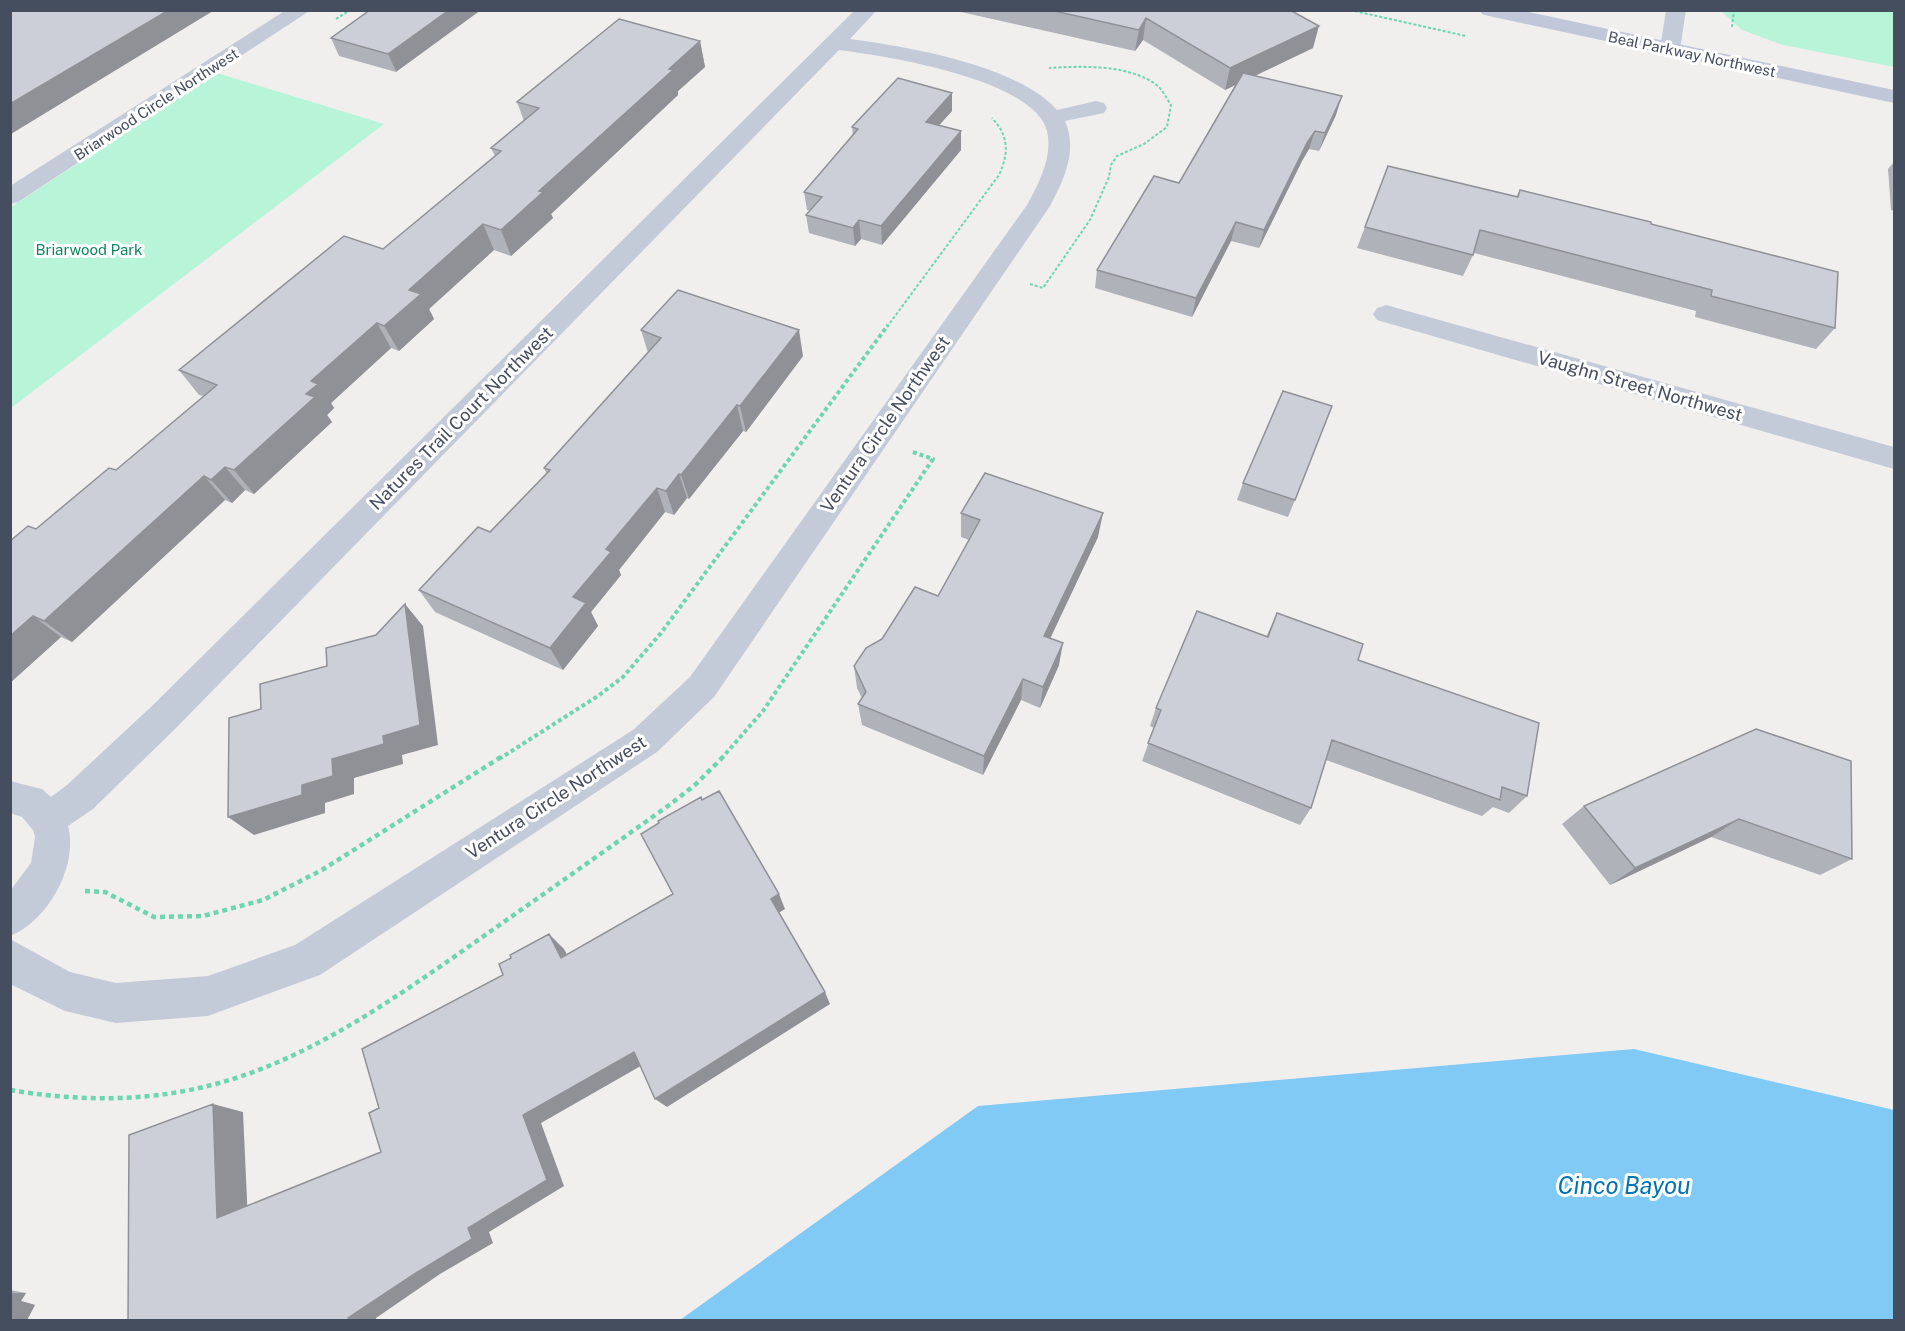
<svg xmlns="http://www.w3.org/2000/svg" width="1905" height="1331" font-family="'Public Sans',sans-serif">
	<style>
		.green { fill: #b7f4d8 }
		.water { fill: #80caf5 }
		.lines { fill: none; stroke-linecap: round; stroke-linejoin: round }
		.path-far2 { stroke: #6cd5b2; stroke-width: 2; stroke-dasharray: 3 2; stroke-linecap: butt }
		.path-far1 { stroke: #6cd5b2; stroke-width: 4; stroke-dasharray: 4 3; stroke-linecap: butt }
		.path { stroke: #6cd5b2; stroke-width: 4.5; stroke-dasharray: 5 4; stroke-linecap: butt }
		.minor { fill: #c3cbd8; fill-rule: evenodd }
		.tertiary { fill: #c3cbd8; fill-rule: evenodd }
		.secondary { fill: #bfc7d9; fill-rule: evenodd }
		.wall { fill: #afb2b9 }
		.shaded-wall { fill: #8f9196 }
		.building { fill: #cccfd7; stroke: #8f9196; stroke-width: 1.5 }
		.labels { text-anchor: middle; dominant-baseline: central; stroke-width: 6; stroke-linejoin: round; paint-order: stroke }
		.far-street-label { font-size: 15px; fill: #444e5e; stroke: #fff }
		.far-park-label { font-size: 15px; fill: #0d875d; stroke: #fff }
		.street-label { font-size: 18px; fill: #444e5e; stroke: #fff }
		.near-water-label { font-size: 24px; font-style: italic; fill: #0073b5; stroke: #fff }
	</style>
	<rect width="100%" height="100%" fill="#f1eeee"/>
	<path class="green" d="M1721,11H1894V67L1783,45L1742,30Z
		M217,73L384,124L11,408V207Z"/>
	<path class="water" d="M1634,1049L1894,1110V1320H680L978,1106Z"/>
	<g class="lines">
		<path class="path-far2" d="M1350,10L1466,36
			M336,19L350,10
			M1732,27L1734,10
			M1030,284L1043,288L1090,220L1109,177L1111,165L1117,156L1144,144L1167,127L1171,105C1167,99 1163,91 1158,86C1130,64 1082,66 1049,68
			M887,327L999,175C1009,153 1009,136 992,118"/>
		<path class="path-far1" d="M499,759L598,696L623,677L661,633L888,325
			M721,759L763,711L933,459L913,452"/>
		<path class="path" d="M85,891L105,892L154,917L203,916L263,900L322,870L501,757
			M10,1090C208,1123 316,1054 471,945C538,898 605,851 672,803L696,784L723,757"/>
		<path class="minor" d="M286,10H311L18,202L10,204V186Z
			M855,10H877L850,39C909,47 1017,65 1057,110L1096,101L1104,103L1107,108L1104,113L1065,121C1078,151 1064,179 1050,206L714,697L657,752L320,975L306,980L208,1016L116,1023L65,1011L10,984V939L70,972L116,983L208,976L295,945L633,730L690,677L1027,205C1039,183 1053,157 1047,131C1034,79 886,56 839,50L177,727L93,809L68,826C79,866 47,922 10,936V891L31,863L35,837L33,830L22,817L10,813V781L42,789L51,797L67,785L153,705Z
			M1386,305L1894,447V469L1377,320L1373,314L1377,308Z"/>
		<path class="tertiary" d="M1666,10H1686L1680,49L1677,53L1670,55L1663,53L1660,49Z"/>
		<path class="secondary" d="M1479,10H1519L1894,90V103L1489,16L1482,14Z"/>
	</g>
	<path class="wall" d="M370,10L396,72L339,56L331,38Z
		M952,10H1290L1313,48L1255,76L1336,115L1319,151L1309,149L1302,161L1259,248L1231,241L1192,317L1095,288L1097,270L1179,183L1235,85L1225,90L1143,40L1135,51Z
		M700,41L705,67L678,91V95L551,214L553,218L511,256L494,250L429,309L434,319L399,351L391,348L331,403L334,408L327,415L332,422L254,494L245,490L232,503L225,500L72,642L61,637L10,683L36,529L116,470L204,396L199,395L179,370L383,249L495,156L491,148L524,121L517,102Z
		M952,111L939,125L961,131V150L882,245L861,239L855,246L809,233L806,215L810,211L807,210L804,192L853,136L852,127Z
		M1894,162V211L1891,210L1888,169Z
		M1388,166L1516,197L1520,190L1651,224L1835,328L1816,349L1695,317L1696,311L1474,253L1463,276L1357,248Z
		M641,330L803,356L746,432L743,431L689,499L687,498L674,515L665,512L619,570L621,575L591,612L598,626L563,670L435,612L419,590L490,532L547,474L544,468L648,353Z
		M1243,483L1295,500L1288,517L1237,500Z
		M961,513L1098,537L1050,638L1059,665L1040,708L1021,700L983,775L862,725L858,704L862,698L857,688L854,666L882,639L938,596L969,540L961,537Z
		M1277,613L1358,660L1527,796L1509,813L1493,807L1482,816L1326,760L1311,808L1300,825L1142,761L1154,728L1150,726L1156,708L1266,637Z
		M1851,761L1852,859L1820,875L1711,837L1610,885L1562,824L1584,806Z
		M10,1290L26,1293L21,1301L35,1305L27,1320H10Z"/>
	<path class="shaded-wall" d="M169,10L213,11L11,134L10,133V104Z
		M449,10H481L396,72L388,54Z
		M1146,18L1143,40L1135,51L1139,30Z
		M1319,26L1313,48L1225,90L1230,68Z
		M700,41L705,67L678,91V95L551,214L553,218L511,256L501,230L539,191L669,69Z
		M952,93V111L926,140V122Z
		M1342,96L1336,115L1319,151L1325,133Z
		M961,131V150L882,245L881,226Z
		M1315,131L1309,149L1302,161L1259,248L1264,230L1307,143Z
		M859,220L861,239L855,246L853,228Z
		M1236,222L1231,241L1192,317L1196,298Z
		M483,224L494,250L429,309L434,319L399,351L384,326L409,290Z
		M377,323L391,348L331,403L334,408L327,415L332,422L254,494L234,470L306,394L311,381Z
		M799,330L803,356L746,432L740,406Z
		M737,405L743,431L689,499L681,475Z
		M225,467L245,490L232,503L211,480Z
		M679,474L687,498L674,515L666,491Z
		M204,476L225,500L72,642L44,621Z
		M657,488L665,512L619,570L621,575L591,612L598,626L563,670L550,648L573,597L606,549Z
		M1103,513L1098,537L1041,658L1044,636Z
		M405,604L423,626L438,745L402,755L403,764L354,778V794L325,803V813L254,835L228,817L302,785L332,759L383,736Z
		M33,616L61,637L10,683V636Z
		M1063,643L1059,665L1040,708L1043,687Z
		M1023,679L1021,700L983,775L984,756Z
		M1739,819L1711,837L1610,885L1635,868Z
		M779,894L785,909L777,914L771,899Z
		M549,934L564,949L576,971L561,958Z
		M825,992L830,1004L667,1107L655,1099Z
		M634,1052L646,1063L541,1123L564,1186L489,1232L493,1243L440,1274L376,1318V1320H349L348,1318L523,1115Z
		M213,1104L243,1112L248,1222L217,1218Z
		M10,1293H26L21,1301L35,1305L27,1320H10Z"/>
	<path class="building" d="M10,10H169L10,104Z
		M370,10H449L388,54L331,38Z
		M1050,10H1290L1319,26L1230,68L1146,18L1139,30Z
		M619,19L700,41L669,69L673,70L539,191L543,192L501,230L483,224L409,290L421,294L384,326L377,323L311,381L318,384L306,394L315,397L234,470L225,467L211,480L204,476L44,621L33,616L10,636V541L28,526L36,529L109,468L116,470L217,385L179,370L344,236L383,249L501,151L491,148L539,108L517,102Z
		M1243,73L1342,96L1325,133L1315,131L1307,143L1264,230L1236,222L1196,298L1097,270L1154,176L1179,183Z
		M898,78L952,93L926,122L961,131L881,226L859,220L853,228L806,215L822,197L804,192L858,129L852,127Z
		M1388,166L1518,197L1520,190L1651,222V224L1838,272L1835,328L1711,296L1712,290L1480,230L1473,255L1365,227Z
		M678,290L799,330L740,406L737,405L681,475L679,474L666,491L657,488L606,549L611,552L573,597L586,603L550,648L419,590L478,527L490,532L550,470L544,468L661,338L641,330Z
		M1283,391L1332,406L1295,500L1243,483Z
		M985,473L1103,513L1044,636L1063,643L1043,687L1023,679L984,756L858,704L866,692L854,666L866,648L882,639L915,587L938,596L980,520L961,513Z
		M405,604L420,725L383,736L384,744L332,759L333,776L302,785V795L228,817L229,718L261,709L260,684L327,666L326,648L376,635Z
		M1197,611L1268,637L1277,613L1363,644L1358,660L1539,723L1527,796L1502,787L1500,800L1332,740L1311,808L1148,743L1161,710L1156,708Z
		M1756,729L1851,761L1852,859L1739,819L1635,868L1584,806Z
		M719,791L779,894L771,899L825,992L655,1099L634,1052L523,1115L547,1180L468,1228L472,1239L416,1273L348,1318L349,1320H128L129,1135L213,1104L217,1218L381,1152L369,1113L379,1108L362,1049L503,975L499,964L511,958L510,955L549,934L561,958L673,894L641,834L659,823L658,821L701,797L702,800Z"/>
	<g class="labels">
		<g class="far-street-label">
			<text transform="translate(1692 54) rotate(12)">Beal Parkway Northwest</text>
			<text transform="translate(156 104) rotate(-33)">Briarwood Circle Northwest</text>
		</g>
		<g class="far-park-label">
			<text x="89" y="249">Briarwood Park</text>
		</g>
		<g class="street-label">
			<text transform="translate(1640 386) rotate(16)">Vaughn Street Northwest</text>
			<text transform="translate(461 418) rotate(-45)">Natures Trail Court Northwest</text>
			<text transform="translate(885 424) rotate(-55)">Ventura Circle Northwest</text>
			<text transform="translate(556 797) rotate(-33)">Ventura Circle Northwest</text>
		</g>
		<g class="near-water-label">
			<text x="1624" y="1185">Cinco Bayou</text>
		</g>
	</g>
	<rect width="1905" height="1331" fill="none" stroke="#444e5e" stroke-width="24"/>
</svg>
